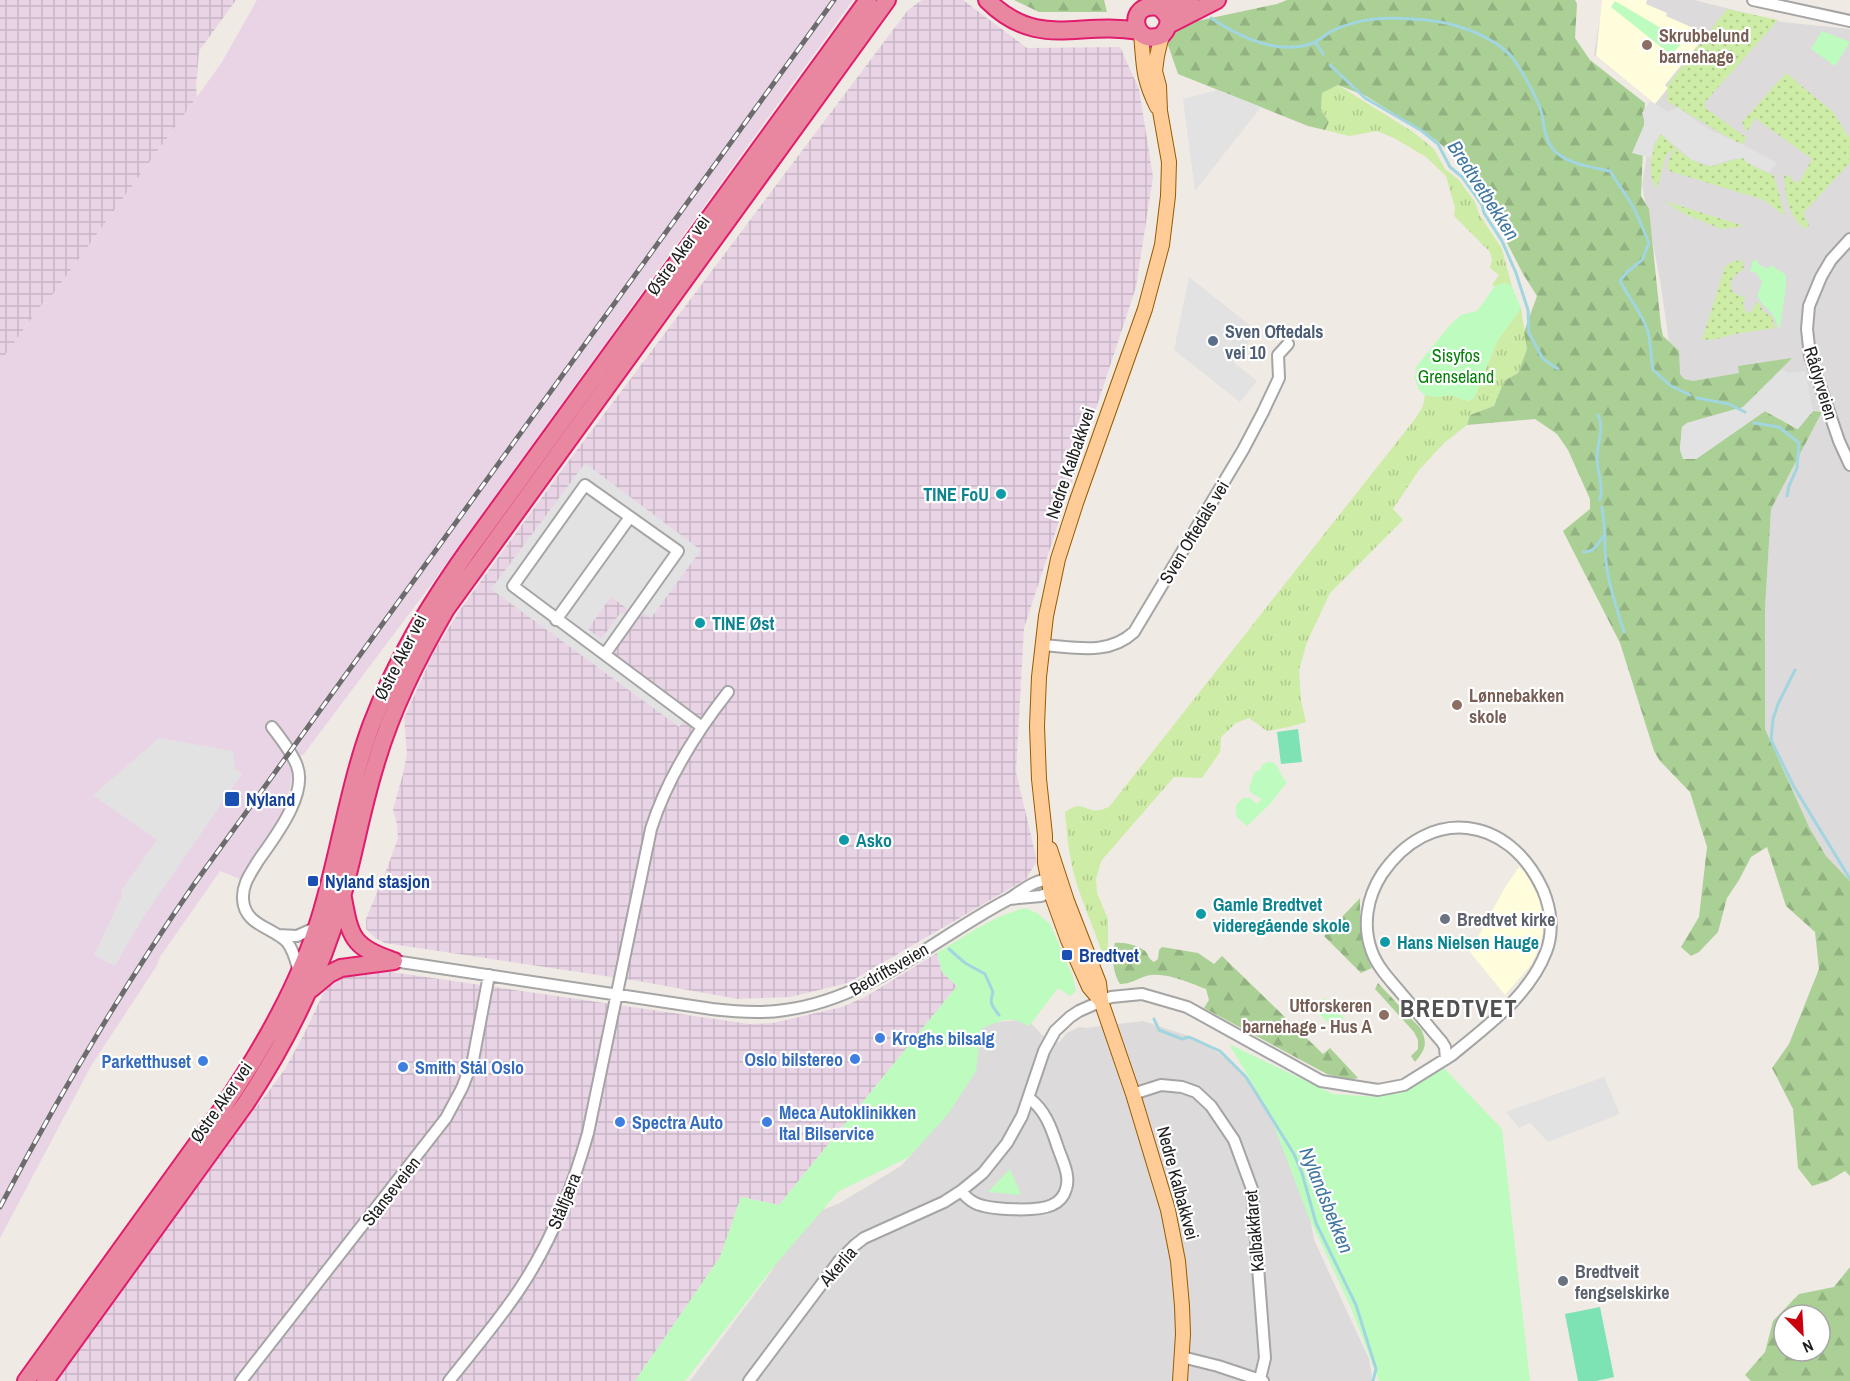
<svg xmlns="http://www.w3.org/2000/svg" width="1850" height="1381" font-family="'Archivo Narrow',sans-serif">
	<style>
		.residential { fill: #dcdada }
		.industrial { fill: url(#industrial-grid) }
		.education { fill: #fffddc }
		.railway { fill: #e9d4e6 }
		.grass { fill: url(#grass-tufts) }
		.forest { fill: url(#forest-firs); fill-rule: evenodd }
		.park { fill: #bdfcbe }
		.garden { fill: url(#garden-dots) }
		.pitch { fill: #7de2b4 }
		.parking { fill: #e2e2e2 }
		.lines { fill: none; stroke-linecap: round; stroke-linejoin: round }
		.stream { stroke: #a1d5df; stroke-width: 3 }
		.minor-casing { stroke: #a5a5a5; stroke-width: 14 }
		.major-casing { stroke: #975b00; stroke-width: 16 }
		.highway-casing { stroke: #e11c6c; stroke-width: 20 }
		.minor { stroke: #fff; stroke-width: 10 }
		.major { stroke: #ffcc98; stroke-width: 14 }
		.highway { stroke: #ea87a0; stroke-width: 16 }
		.rail-casing { stroke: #6c6c6c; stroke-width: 5 }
		.rail { stroke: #fff; stroke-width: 3; stroke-dasharray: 9; stroke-linecap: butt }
		.education-dot { fill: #8d6e63; stroke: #fff; stroke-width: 2 }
		.service-dot { fill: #5c6f8a; stroke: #fff; stroke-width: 2 }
		.culture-dot { fill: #0f9aa8; stroke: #fff; stroke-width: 2 }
		.transit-dot { fill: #1a4fb4; stroke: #fff; stroke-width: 2 }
		.worship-dot { fill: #6b7280; stroke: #fff; stroke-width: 2 }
		.shop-dot { fill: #3f7fe0; stroke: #fff; stroke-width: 2 }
		.labels { text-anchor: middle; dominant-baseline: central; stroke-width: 4.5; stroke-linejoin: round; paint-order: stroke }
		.education-label { font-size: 18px; font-weight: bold; fill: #785e54; stroke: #fff; text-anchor: start }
		.street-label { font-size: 18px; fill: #1e1e1e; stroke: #fff }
		.service-label { font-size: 18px; font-weight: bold; fill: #4e5e75; stroke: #fff; text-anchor: start }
		.park-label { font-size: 18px; fill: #068109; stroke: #fff }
		.culture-label { font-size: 18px; font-weight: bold; fill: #0d838f; stroke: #fff; text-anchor: start }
		.transit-label { font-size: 18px; font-weight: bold; fill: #164399; stroke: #fff; text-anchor: start }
		.worship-label { font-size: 18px; font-weight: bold; fill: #5b616d; stroke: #fff; text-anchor: start }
		.shop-label { font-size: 18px; font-weight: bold; fill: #366cbe; stroke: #fff; text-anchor: start }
		.water-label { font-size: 20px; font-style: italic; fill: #4177a1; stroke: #fff }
		.district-label { font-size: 24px; font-weight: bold; letter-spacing: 1.5px; fill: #515151; stroke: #fff }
	</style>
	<defs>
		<pattern id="industrial-grid" width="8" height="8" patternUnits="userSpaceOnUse" patternTransform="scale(1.5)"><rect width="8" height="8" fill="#e9d4e6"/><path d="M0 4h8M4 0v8" fill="none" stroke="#c7b6c5"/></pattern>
		<pattern id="grass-tufts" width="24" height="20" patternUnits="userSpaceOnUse" patternTransform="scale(1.5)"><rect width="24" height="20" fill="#cdeca6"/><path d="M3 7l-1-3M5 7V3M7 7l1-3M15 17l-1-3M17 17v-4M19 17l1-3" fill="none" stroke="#b0ca8e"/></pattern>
		<pattern id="forest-firs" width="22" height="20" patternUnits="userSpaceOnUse" patternTransform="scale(1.5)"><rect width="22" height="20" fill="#abd096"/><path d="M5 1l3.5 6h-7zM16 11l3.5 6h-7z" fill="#93b281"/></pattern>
		<pattern id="garden-dots" width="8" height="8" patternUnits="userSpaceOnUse" patternTransform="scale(1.5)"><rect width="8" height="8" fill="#cdeca6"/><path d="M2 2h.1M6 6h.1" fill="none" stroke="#b0ca8e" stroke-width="1.8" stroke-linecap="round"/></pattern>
	</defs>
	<rect width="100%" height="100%" fill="#efeae3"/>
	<path class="residential" d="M1603,0H1694L1782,22L1850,29V881L1826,856L1809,827L1765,729V609L1771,509L1822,412L1813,410L1763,409L1685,454L1661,286L1642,185L1655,104L1594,55Z
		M988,1011L997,1022L1022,1020L1030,1022L1042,1035L1059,1043L1067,1033L1079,1027L1085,1028L1143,1021L1198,1039L1228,1059L1259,1093L1282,1130L1310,1217L1314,1240L1369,1359L1372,1376V1381H690L772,1271L780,1248L819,1211L838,1204L901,1166L920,1145Z"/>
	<path class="industrial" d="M0,0H236L199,51L196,87L197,97L46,304L43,303L0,362Z
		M922,0H963L1027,48L1120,47L1139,89L1153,177L1136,287L1024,628L1016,772L1037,861L1026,879L848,983L790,997L738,999L638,981L385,943L375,938L366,929V919L388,866L398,838L397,824L393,809L403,774L407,754L404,718L435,650L460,610L559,474L908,10Z
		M937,953L942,972L957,986L779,1205L741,1197L720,1257L635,1381H56L244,1122L269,1091L285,1069L304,1034L323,994L331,983L339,977L350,973L391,972L749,1024L773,1023L842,1007L865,997Z"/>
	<path class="education" d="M1602,0H1647L1646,4L1667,13L1666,16L1707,34L1665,85L1668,88L1655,104L1596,56Z
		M1519,867L1529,876L1537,888L1542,901L1543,933L1539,948L1531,965L1505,995L1470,952L1504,889Z"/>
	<path class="railway" d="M257,0H853L427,590L304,754L290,761L292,767L291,783L284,810L279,819L240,879L220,871L160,957L156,967L91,1066L0,1238V362L43,303L46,304L197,97L222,62Z"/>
	<path class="grass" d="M1338,85L1413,132L1434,149L1445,169L1459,180L1475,202L1479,214L1502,249L1512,287L1505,283L1495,286L1492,285L1499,275L1490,268L1492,259L1490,252L1454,216L1455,208L1446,176L1426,157L1394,138L1377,131L1349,136L1325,130L1329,122L1321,110L1322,93Z
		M1521,308L1527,349L1518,373L1504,381L1494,406L1470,415L1467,425L1444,443L1419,470L1393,509L1403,520L1330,593L1307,642L1299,670L1301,701L1306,722L1289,727L1267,731L1249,718L1236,723L1221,737L1220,752L1202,778L1174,777L1101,861L1096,879L1097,893L1108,919V957L1105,964C1098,935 1084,909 1076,881C1069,858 1067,835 1065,812C1083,799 1084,812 1099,810C1102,810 1105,808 1109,807L1415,419L1423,406L1425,395L1439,397L1450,395L1468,401L1474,398L1497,341Z"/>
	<path class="forest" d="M1014,0H1104L1107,12H1039Z
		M1287,0H1575L1577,4L1575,38L1590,60L1645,103L1641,196L1649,209L1661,326L1663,336L1679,351L1680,374L1684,379L1693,381L1739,373L1738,366L1792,358L1743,407L1687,423L1682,427L1680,450L1696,459L1765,411L1797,429L1813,411L1822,412L1771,509L1765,609V729L1809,827L1826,856L1850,881V1176L1845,1171L1828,1181L1812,1186L1798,1168L1793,1109L1772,1068L1789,1044L1819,969L1815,932L1786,906L1767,847L1751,857L1739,880L1727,898L1718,932L1699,952L1691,956L1681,947L1699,917L1707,847L1690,792L1660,761L1654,751L1620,643L1563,531L1590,509V499L1568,450L1557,434L1535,419L1467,425L1470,415L1494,406L1504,381L1518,373L1527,349L1524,332L1537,296L1523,274L1483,196L1468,169L1436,140L1366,96L1338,85L1322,93L1321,110L1329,122L1325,130L1308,126L1178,74L1167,42L1183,24L1277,4Z
		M1360,898C1360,926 1360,943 1372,968L1361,973L1324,936L1335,924L1341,926L1343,924L1340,919Z
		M1115,943C1124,942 1137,945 1145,951C1149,955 1148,959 1154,962L1158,959L1159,950L1162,947L1198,953L1214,964L1222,956L1323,1054L1330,1048L1358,1078C1348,1081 1337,1077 1327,1074L1204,1008L1209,1000L1206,989C1189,983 1165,971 1146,976C1137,979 1130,984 1120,984C1113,973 1111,956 1115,943Z
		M1378,983L1421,1029C1428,1044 1425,1050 1415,1062L1411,1056L1418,1049V1040L1414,1032L1375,989Z
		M1850,1267V1381H1751L1745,1375L1765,1352L1773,1321L1799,1294L1834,1287ZM1784,1315H1820V1351H1784Z"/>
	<path class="park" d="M1615,1L1681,40L1682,43L1671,55L1611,7Z
		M1822,31L1850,42L1835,66L1811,49Z
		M1758,260V264L1768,269L1771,265L1786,275V285L1780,328L1778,327C1774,310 1762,307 1758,297C1757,293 1761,287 1762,282L1755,271L1752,273L1750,271L1753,261Z
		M1505,283L1512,287L1521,308L1497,341L1474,398L1468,401L1450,395L1439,397L1425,395L1419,390L1415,379L1416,367L1450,325L1461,315L1477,311L1495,286Z
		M1268,762C1281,762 1277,774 1287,782L1270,804L1247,826L1236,816V805L1243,798H1250L1257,804L1262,799L1251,793L1249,787L1255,772L1260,770L1262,765Z
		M1025,908L1037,913L1050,924L1073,977L1076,991L1070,996L1058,988L1029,1026C1008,1015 1002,1020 981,1029L976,1071L948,1114L909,1157L839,1191L776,1264L685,1381H635L720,1257L741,1197L779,1205L957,986L942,972L937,953C965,936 992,916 1025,908Z
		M1322,999H1326L1344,1018L1334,1028L1313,1008Z
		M1229,1044L1333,1094L1378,1097L1404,1090L1443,1067L1502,1129L1530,1381H1379L1351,1308L1308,1215L1268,1110Z
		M1010,1169L1021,1195L988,1192Z"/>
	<path class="garden" d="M1727,9L1778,20L1705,102V108L1747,138L1741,145L1667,101L1668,85Z
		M1786,73L1834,113L1848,137L1850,136V163L1803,213L1809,226L1806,229C1787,216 1786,196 1784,175L1789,176L1795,183L1800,181L1812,159L1755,118L1747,132L1742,122Z
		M1661,134C1674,146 1691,164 1710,166C1716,166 1732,159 1743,158C1750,167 1764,170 1774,176L1785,216L1764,200L1669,171L1667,166L1671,154L1676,150L1675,149L1666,155L1657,188L1655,187V182L1652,181C1649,165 1651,147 1661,134Z
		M1664,201L1744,226L1721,229L1683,213Z
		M1742,260L1744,269C1728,277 1724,294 1745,297L1743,303L1746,313L1751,312L1756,303L1759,302L1763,311L1772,317L1775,328L1734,334L1717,339L1702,340L1725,267L1731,262Z"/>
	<path class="pitch" d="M1298,729L1302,762L1281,764L1277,732Z
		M1600,1307L1614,1377L1596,1381H1578L1565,1314Z"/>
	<path class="parking" d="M1218,90L1261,107L1195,191L1183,99Z
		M1650,101L1668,112L1678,107L1696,121L1713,131L1742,144L1777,163L1769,173L1746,162L1743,158L1733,159L1711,166L1692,160L1661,134L1654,143L1652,158L1632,153L1645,123L1642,113Z
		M1189,277L1257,331L1233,362L1257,381L1240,402L1174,350Z
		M1782,369L1788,373L1805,371L1813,411L1798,429L1765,411L1696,459H1683L1680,450L1682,427L1687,423L1743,407Z
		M585,463L701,550L651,618L644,613L640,618L611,597L588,629L601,639L621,612L627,616L598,655L685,720L679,727L491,589Z
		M159,738L233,751L235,768L242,774L144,916L115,966L94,955L122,896L121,892L127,882L157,840L93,795Z
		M1604,1077L1620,1114L1548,1142L1530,1123L1519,1128L1506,1112Z"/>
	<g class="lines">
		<path class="stream" d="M1211,18C1239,37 1279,56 1313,43C1320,40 1326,34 1332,31C1339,27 1347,25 1354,23C1378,15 1432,18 1457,26C1474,31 1492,39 1506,51C1517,60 1533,91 1539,105C1545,119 1542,134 1552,148C1565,164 1591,167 1610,171L1634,208L1649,243L1642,260L1626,273L1620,281C1628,297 1644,316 1648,332C1651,344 1651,358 1653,370L1671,386L1690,395
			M1316,43L1323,54
			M1330,65L1365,98L1422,131L1438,144L1450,167L1462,177L1482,205L1484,213L1502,241L1516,273L1528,310L1529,333L1543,359L1558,369
			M1697,398L1729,404L1745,412
			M1598,415C1605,428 1597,444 1597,458C1597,472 1604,485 1600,500
			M1754,423L1779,427L1799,443L1797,468L1789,486L1787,496
			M1605,534C1603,569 1614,600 1624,632
			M1583,552C1598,551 1596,544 1605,534L1602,507
			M1795,670L1778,704L1773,719L1771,740L1794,787L1850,879
			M949,949L965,963L985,974L993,992C989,1003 992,1006 999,1015
			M1154,1019L1159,1030L1182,1039L1189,1037L1220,1051L1246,1077L1294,1154L1302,1173L1316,1223L1356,1305L1376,1369L1373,1381"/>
		<g class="minor-casing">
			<path id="minor" d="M1753,0L1850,21
				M1850,239L1831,260L1821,277L1809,306L1807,329L1810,356L1839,441L1850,465
				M556,620L630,517
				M1042,645C1075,647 1108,656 1134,632L1243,450L1263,412L1279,378L1278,355L1288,344
				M605,654L678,551L585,485L513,586L702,727
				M272,727C281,739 292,752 297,766C308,795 274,838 258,861C251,873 242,884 243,899C244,925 272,927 287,942C294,951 296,961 299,972
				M1009,899L1041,896L1055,890
				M278,935L297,936L317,927
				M394,961L712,1009C737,1012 761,1014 785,1010C870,999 936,937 1009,899C1023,890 1037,877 1055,880
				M1133,1094L1161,1085L1182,1087L1196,1092L1211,1106L1234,1140L1252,1189L1265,1358L1260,1379
				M961,1191C965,1196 969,1200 975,1203C989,1210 1037,1212 1052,1205C1059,1202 1064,1196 1066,1189C1071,1175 1061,1158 1057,1145C1051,1127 1045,1110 1029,1098
				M1182,1357L1218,1366L1263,1381
				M241,1381L446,1118L462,1088L473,1060L489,975
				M449,1381C472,1352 496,1324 517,1293C550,1245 572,1190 588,1133L651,829C667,778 695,734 728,692
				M749,1381L839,1261L855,1245L864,1238L944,1202L961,1191L983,1173L1007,1143L1022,1116L1044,1051L1055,1031L1070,1017L1079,1011L1111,997L1142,994L1187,1007L1321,1081L1378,1090L1404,1085L1452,1055C1487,1026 1529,996 1546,952C1554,932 1551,909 1543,890C1509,815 1429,805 1382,874C1367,897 1362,926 1372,952C1378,968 1391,981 1401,993C1415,1009 1428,1026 1442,1042L1445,1047L1446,1059"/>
		</g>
		<g class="major-casing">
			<path id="major" d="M1141,34C1144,65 1142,77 1157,107
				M1050,849L1067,901L1099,983L1101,1001L1133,1094L1168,1210L1178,1261L1182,1306L1183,1334L1180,1381
				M1101,1001L1089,987L1068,940L1051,893L1045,863V835L1039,779L1037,726L1039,677L1046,616L1058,559L1076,503L1145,309L1162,245L1168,196L1169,162L1160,111L1159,86L1155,71L1157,56L1162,35"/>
		</g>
		<g class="highway-casing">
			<path id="highway" d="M987,0C1039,51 1078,20 1139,31
				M1151,0C1163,11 1177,18 1162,35C1132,49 1125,1 1158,7
				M1161,8L1190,0
				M1168,25L1217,0
				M343,898C350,936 352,947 391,960
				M311,989L329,974L341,968L394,961
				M26,1381L220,1112C262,1050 301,983 322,911C340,850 349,786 371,726C396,660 427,609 467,552L868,0
				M45,1381L246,1103C281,1050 310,994 331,933C350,879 358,821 375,766C391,710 417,659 446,609L887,0"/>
		</g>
		<use href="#minor" class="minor"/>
		<use href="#major" class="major"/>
		<use href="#highway" class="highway"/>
		<g class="rail-casing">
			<path id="rail" d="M0,1207C59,1095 123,987 195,883L834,0"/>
		</g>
		<use href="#rail" class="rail"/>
	</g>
	<g class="education-dot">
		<circle cx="1647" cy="45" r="6"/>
		<circle cx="1457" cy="705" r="6"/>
		<circle cx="1384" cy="1015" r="6"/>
	</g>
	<circle class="service-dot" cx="1213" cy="341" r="6"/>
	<g class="culture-dot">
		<circle cx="1001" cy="494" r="6"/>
		<circle cx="700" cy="623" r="6"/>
		<circle cx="844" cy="840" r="6"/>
		<circle cx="1201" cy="914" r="6"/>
		<circle cx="1385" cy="942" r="6"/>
	</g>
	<g class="transit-dot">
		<rect x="224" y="791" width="16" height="16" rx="3"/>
		<rect x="307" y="875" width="12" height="12" rx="3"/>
		<rect x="1061" y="949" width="12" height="12" rx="3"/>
	</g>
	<g class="worship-dot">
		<circle cx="1445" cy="919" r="6"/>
		<circle cx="1563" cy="1281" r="6"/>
	</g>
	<g class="shop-dot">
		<circle cx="880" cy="1038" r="6"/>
		<circle cx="855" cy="1059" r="6"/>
		<circle cx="203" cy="1061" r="6"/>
		<circle cx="403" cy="1067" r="6"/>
		<circle cx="620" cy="1122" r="6"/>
		<circle cx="767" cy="1122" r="6"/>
	</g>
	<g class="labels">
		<g class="education-label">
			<text x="1659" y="35">Skrubbelund<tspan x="1659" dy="21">barnehage</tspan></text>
			<text x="1469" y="695">Lønnebakken<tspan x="1469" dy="21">skole</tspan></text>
			<text x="1372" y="1005" text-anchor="end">Utforskeren<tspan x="1372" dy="21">barnehage - Hus A</tspan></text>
		</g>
		<g class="street-label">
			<text transform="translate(678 255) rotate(-54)">Østre Aker vei</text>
			<text transform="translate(1821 383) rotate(73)">Rådyrveien</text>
			<text transform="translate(1070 463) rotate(-71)">Nedre Kalbakkvei</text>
			<text transform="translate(1194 532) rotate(-59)">Sven Oftedals vei</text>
			<text transform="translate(400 657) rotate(-63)">Østre Aker vei</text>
			<text transform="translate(889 969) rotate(-30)">Bedriftsveien</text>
			<text transform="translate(221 1102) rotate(-55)">Østre Aker vei</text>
			<text transform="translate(1178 1183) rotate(75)">Nedre Kalbakkvei</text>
			<text transform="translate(391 1191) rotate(-52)">Stanseveien</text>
			<text transform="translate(564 1201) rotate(-68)">Stålfjæra</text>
			<text transform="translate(1254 1231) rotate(-95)">Kalbakkfaret</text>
			<text transform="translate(838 1266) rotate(-49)">Akerlia</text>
		</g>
		<g class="service-label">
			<text x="1225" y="331">Sven Oftedals<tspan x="1225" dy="21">vei 10</tspan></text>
		</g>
		<g class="park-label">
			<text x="1456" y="355">Sisyfos<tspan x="1456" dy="21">Grenseland</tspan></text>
		</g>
		<g class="culture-label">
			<text x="989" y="494" text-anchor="end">TINE FoU</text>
			<text x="712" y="623">TINE Øst</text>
			<text x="856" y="840">Asko</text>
			<text x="1213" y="904">Gamle Bredtvet<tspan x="1213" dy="21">videregående skole</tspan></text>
			<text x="1397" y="942">Hans Nielsen Hauge</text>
		</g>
		<g class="transit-label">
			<text x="246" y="799">Nyland</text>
			<text x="325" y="881">Nyland stasjon</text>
			<text x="1079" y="955">Bredtvet</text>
		</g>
		<g class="worship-label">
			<text x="1457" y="919">Bredtvet kirke</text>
			<text x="1575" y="1271">Bredtveit<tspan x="1575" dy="21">fengselskirke</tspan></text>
		</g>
		<g class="shop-label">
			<text x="892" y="1038">Kroghs bilsalg</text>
			<text x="843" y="1059" text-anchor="end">Oslo bilstereo</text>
			<text x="191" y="1061" text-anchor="end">Parketthuset</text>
			<text x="415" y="1067">Smith Stål Oslo</text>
			<text x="779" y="1112">Meca Autoklinikken<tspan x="779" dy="21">Ital Bilservice</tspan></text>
			<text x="632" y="1122">Spectra Auto</text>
		</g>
		<g class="water-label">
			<text transform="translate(1484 190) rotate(57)">Bredtvetbekken</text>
			<text transform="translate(1327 1200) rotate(68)">Nylandsbekken</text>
		</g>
		<g class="district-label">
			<text x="1459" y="1008">BREDTVET</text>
		</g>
	</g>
	<g transform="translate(1802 1333) rotate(156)"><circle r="28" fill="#ffffff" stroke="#a5a5a5" stroke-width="1.5"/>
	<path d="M0-4.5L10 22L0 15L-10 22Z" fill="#cb000d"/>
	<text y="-9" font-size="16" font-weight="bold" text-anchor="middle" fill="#1e1e1e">N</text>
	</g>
</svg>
